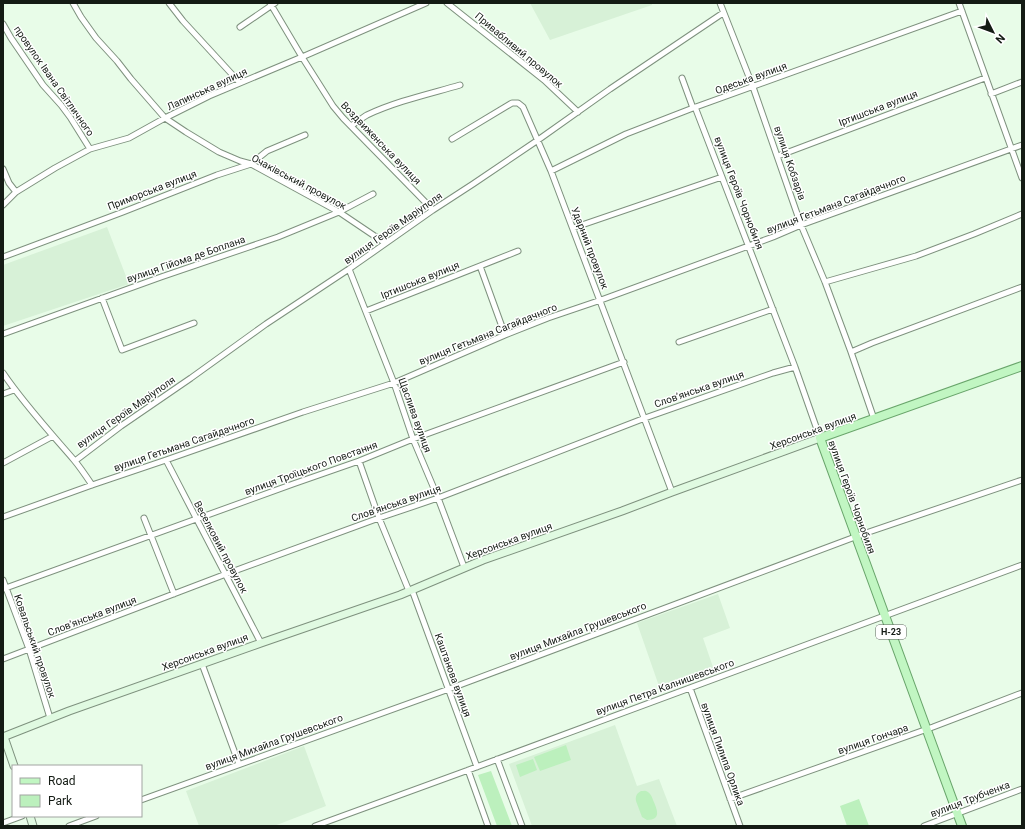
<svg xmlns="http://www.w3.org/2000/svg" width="1025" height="829" font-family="Roboto,sans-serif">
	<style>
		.built { fill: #d7f1d7 }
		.green { fill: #bcf0bd }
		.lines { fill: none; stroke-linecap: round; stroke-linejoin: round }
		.minor-casing { stroke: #7e917e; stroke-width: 7 }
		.secondary-casing { stroke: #7e917e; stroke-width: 9 }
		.primary-casing { stroke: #69a56b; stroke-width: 10 }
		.minor { stroke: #fff; stroke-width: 5 }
		.secondary { stroke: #e0fae1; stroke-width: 7 }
		.primary { stroke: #c1f6c2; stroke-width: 8 }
		.labels { text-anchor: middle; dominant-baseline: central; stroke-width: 3; stroke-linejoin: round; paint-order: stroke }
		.shield { fill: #fff; stroke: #5a5f5a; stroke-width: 1 }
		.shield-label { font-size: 9px; font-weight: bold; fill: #141b14 }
		.street-label { font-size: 10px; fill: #141b14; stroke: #fff }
	</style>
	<rect width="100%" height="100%" fill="#e8fce8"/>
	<path class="built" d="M530,3H652V5L550,40Z
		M107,227L129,284L3,326V265Z
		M718,594L730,628L703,638L714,670L660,689L637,623Z
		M615,725L637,786L659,779L677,826H532L509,764Z
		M304,746L326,806L274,826H199L186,791Z"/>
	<path class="green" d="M566,745L571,760L540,771L534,757Z
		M533,759L537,770L520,777L516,765Z
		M491,771L512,826H497L478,775Z
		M641,791C644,791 645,790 648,792C651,794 652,797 653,800C657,809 662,820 647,820L642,817L636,801C635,796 637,793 641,791Z
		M859,799L869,826H847L840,806Z"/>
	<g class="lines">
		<g class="minor-casing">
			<path id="minor" d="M73,3L81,17L96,38L117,61L131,79L165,118L186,132L219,152L240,161L251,164L339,212L385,243
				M169,3L183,21L240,83
				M270,3L302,57L333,106L343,118L433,210
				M447,3L544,80L578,112
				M720,3L753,87L801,225L825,282L851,352L874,419
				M959,3L1022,178
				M3,24L11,38L43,85L61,105L70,117L90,149
				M240,27L275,3
				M682,78L693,108
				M991,94L1022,82
				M695,107L795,367L820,438
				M351,126C357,122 362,118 367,115C397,101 429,94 460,85
				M452,139L512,103H518L523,107L551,171L672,492
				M778,156L985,78
				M3,169L9,183L16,192
				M551,171L626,134L693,108L962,11
				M3,205L16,192L55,168L90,149L129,138L165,118L209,96L302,57L426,3
				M573,228L722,177
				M3,257L123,212L217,175L251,164L267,151L305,135
				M480,266L505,335
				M349,269L394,383L413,439L438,498L464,567
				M825,282L916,256L974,234L1022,214
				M102,298L122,350L194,323
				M366,311L518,251
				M3,334L161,277L278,237L339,212L373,194
				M679,342L773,309
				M851,352L872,343L1022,287
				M3,373C24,404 49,431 74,460C80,467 86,476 92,485
				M3,394L14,390
				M166,460L261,643
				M75,461L121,426L191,378L266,324L349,269L433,210L473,184L538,140L610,89L723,13
				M359,461L379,518L409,591
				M3,463L53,436
				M3,517L92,485L166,460L303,412L394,383L505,335L548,318L601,300L773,237L801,225L1022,145
				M144,518L174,594
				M3,580L29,649L50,718
				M3,589L293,484L359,461L413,439L624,362
				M412,590L477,767
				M3,659L226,574L379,518L438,498L645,418L773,373L795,367
				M202,664L239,764
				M690,688L740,826
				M497,759L522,826
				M468,770L488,826
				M730,799L933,727L1022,693
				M141,800L449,689L863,534L1022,480
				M3,823L22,816
				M69,826L96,816
				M315,826L463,772L1022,565
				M924,826L1022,789"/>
		</g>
		<g class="secondary-casing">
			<path id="secondary" d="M3,737L69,711L261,643L400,595L483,560L622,511L672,492L820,438
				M4,737L14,766
				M30,816L33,826"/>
		</g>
		<g class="primary-casing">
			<path id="primary" d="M962,826L820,438L1022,366"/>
		</g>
		<use href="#minor" class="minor"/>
		<use href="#secondary" class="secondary"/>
		<use href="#primary" class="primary"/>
	</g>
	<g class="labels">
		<rect class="shield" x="876" y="625" width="30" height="14" rx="3"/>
		<g class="shield-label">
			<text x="891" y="632">Н-23</text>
		</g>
		<g class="street-label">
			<text transform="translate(519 50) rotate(40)">Привабливий провулок</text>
			<text transform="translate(751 78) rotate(-20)">Одеська вулиця</text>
			<text transform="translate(54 81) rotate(55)">провулок Івана Світличного</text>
			<text transform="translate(207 89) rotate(-25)">Лапинська вулиця</text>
			<text transform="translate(878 108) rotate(-21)">Іртишська вулиця</text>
			<text transform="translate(381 143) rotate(46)">Воздвиженська вулиця</text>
			<text transform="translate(790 163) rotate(71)">вулиця Кобзарів</text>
			<text transform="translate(299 182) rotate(28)">Очаківський провулок</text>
			<text transform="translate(152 190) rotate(-21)">Приморська вулиця</text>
			<text transform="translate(739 193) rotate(69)">вулиця Героїв Чорнобиля</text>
			<text transform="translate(836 204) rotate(-21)">вулиця Гетьмана Сагайдачного</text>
			<text transform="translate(393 228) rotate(-35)">вулиця Героїв Маріуполя</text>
			<text transform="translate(590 248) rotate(69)">Ударний провулок</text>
			<text transform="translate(186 259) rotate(-19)">вулиця Гійома де Боплана</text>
			<text transform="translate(420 280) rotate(-22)">Іртишська вулиця</text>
			<text transform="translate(488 334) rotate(-22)">вулиця Гетьмана Сагайдачного</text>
			<text transform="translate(699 389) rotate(-19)">Словʼянська вулиця</text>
			<text transform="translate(126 412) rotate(-35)">вулиця Героїв Маріуполя</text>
			<text transform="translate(415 415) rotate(70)">Щаслива вулиця</text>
			<text transform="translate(813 431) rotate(-20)">Херсонська вулиця</text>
			<text transform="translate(184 444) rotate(-19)">вулиця Гетьмана Сагайдачного</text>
			<text transform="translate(311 468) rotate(-20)">вулиця Троїцького Повстання</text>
			<text transform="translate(852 497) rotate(70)">вулиця Героїв Чорнобиля</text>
			<text transform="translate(396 503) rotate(-19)">Словʼянська вулиця</text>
			<text transform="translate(509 541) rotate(-20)">Херсонська вулиця</text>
			<text transform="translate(221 547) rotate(62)">Веселковий провулок</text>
			<text transform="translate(92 616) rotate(-21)">Словʼянська вулиця</text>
			<text transform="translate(578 631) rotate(-21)">вулиця Михайла Грушевського</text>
			<text transform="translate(35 646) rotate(71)">Ковальський провулок</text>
			<text transform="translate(205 652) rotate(-20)">Херсонська вулиця</text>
			<text transform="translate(453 675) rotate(70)">Каштанова вулиця</text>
			<text transform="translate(665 687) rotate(-20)">вулиця Петра Калнишевського</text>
			<text transform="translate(873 739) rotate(-19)">вулиця Гончара</text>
			<text transform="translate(274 742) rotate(-20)">вулиця Михайла Грушевського</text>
			<text transform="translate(723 754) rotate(70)">вулиця Пилипа Орлика</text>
			<text transform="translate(970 799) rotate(-21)">вулиця Трубченка</text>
		</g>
	</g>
	<rect width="1025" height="829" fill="none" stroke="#141b14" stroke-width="8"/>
	<rect x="12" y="765" width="130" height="52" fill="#ffffff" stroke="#a1a4a1"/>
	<rect x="20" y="778" width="20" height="6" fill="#c1f6c2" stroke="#a1a4a1"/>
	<text x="48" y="785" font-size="12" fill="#141b14">Road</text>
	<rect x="20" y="795" width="20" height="12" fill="#bcf0bd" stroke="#a1a4a1"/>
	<text x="48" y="805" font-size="12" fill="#141b14">Park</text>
	<g transform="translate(993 32) rotate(132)" stroke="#ffffff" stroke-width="3" paint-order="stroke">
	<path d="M0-3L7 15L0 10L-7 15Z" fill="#141b14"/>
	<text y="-6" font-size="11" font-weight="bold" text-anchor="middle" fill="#141b14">N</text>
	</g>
</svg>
